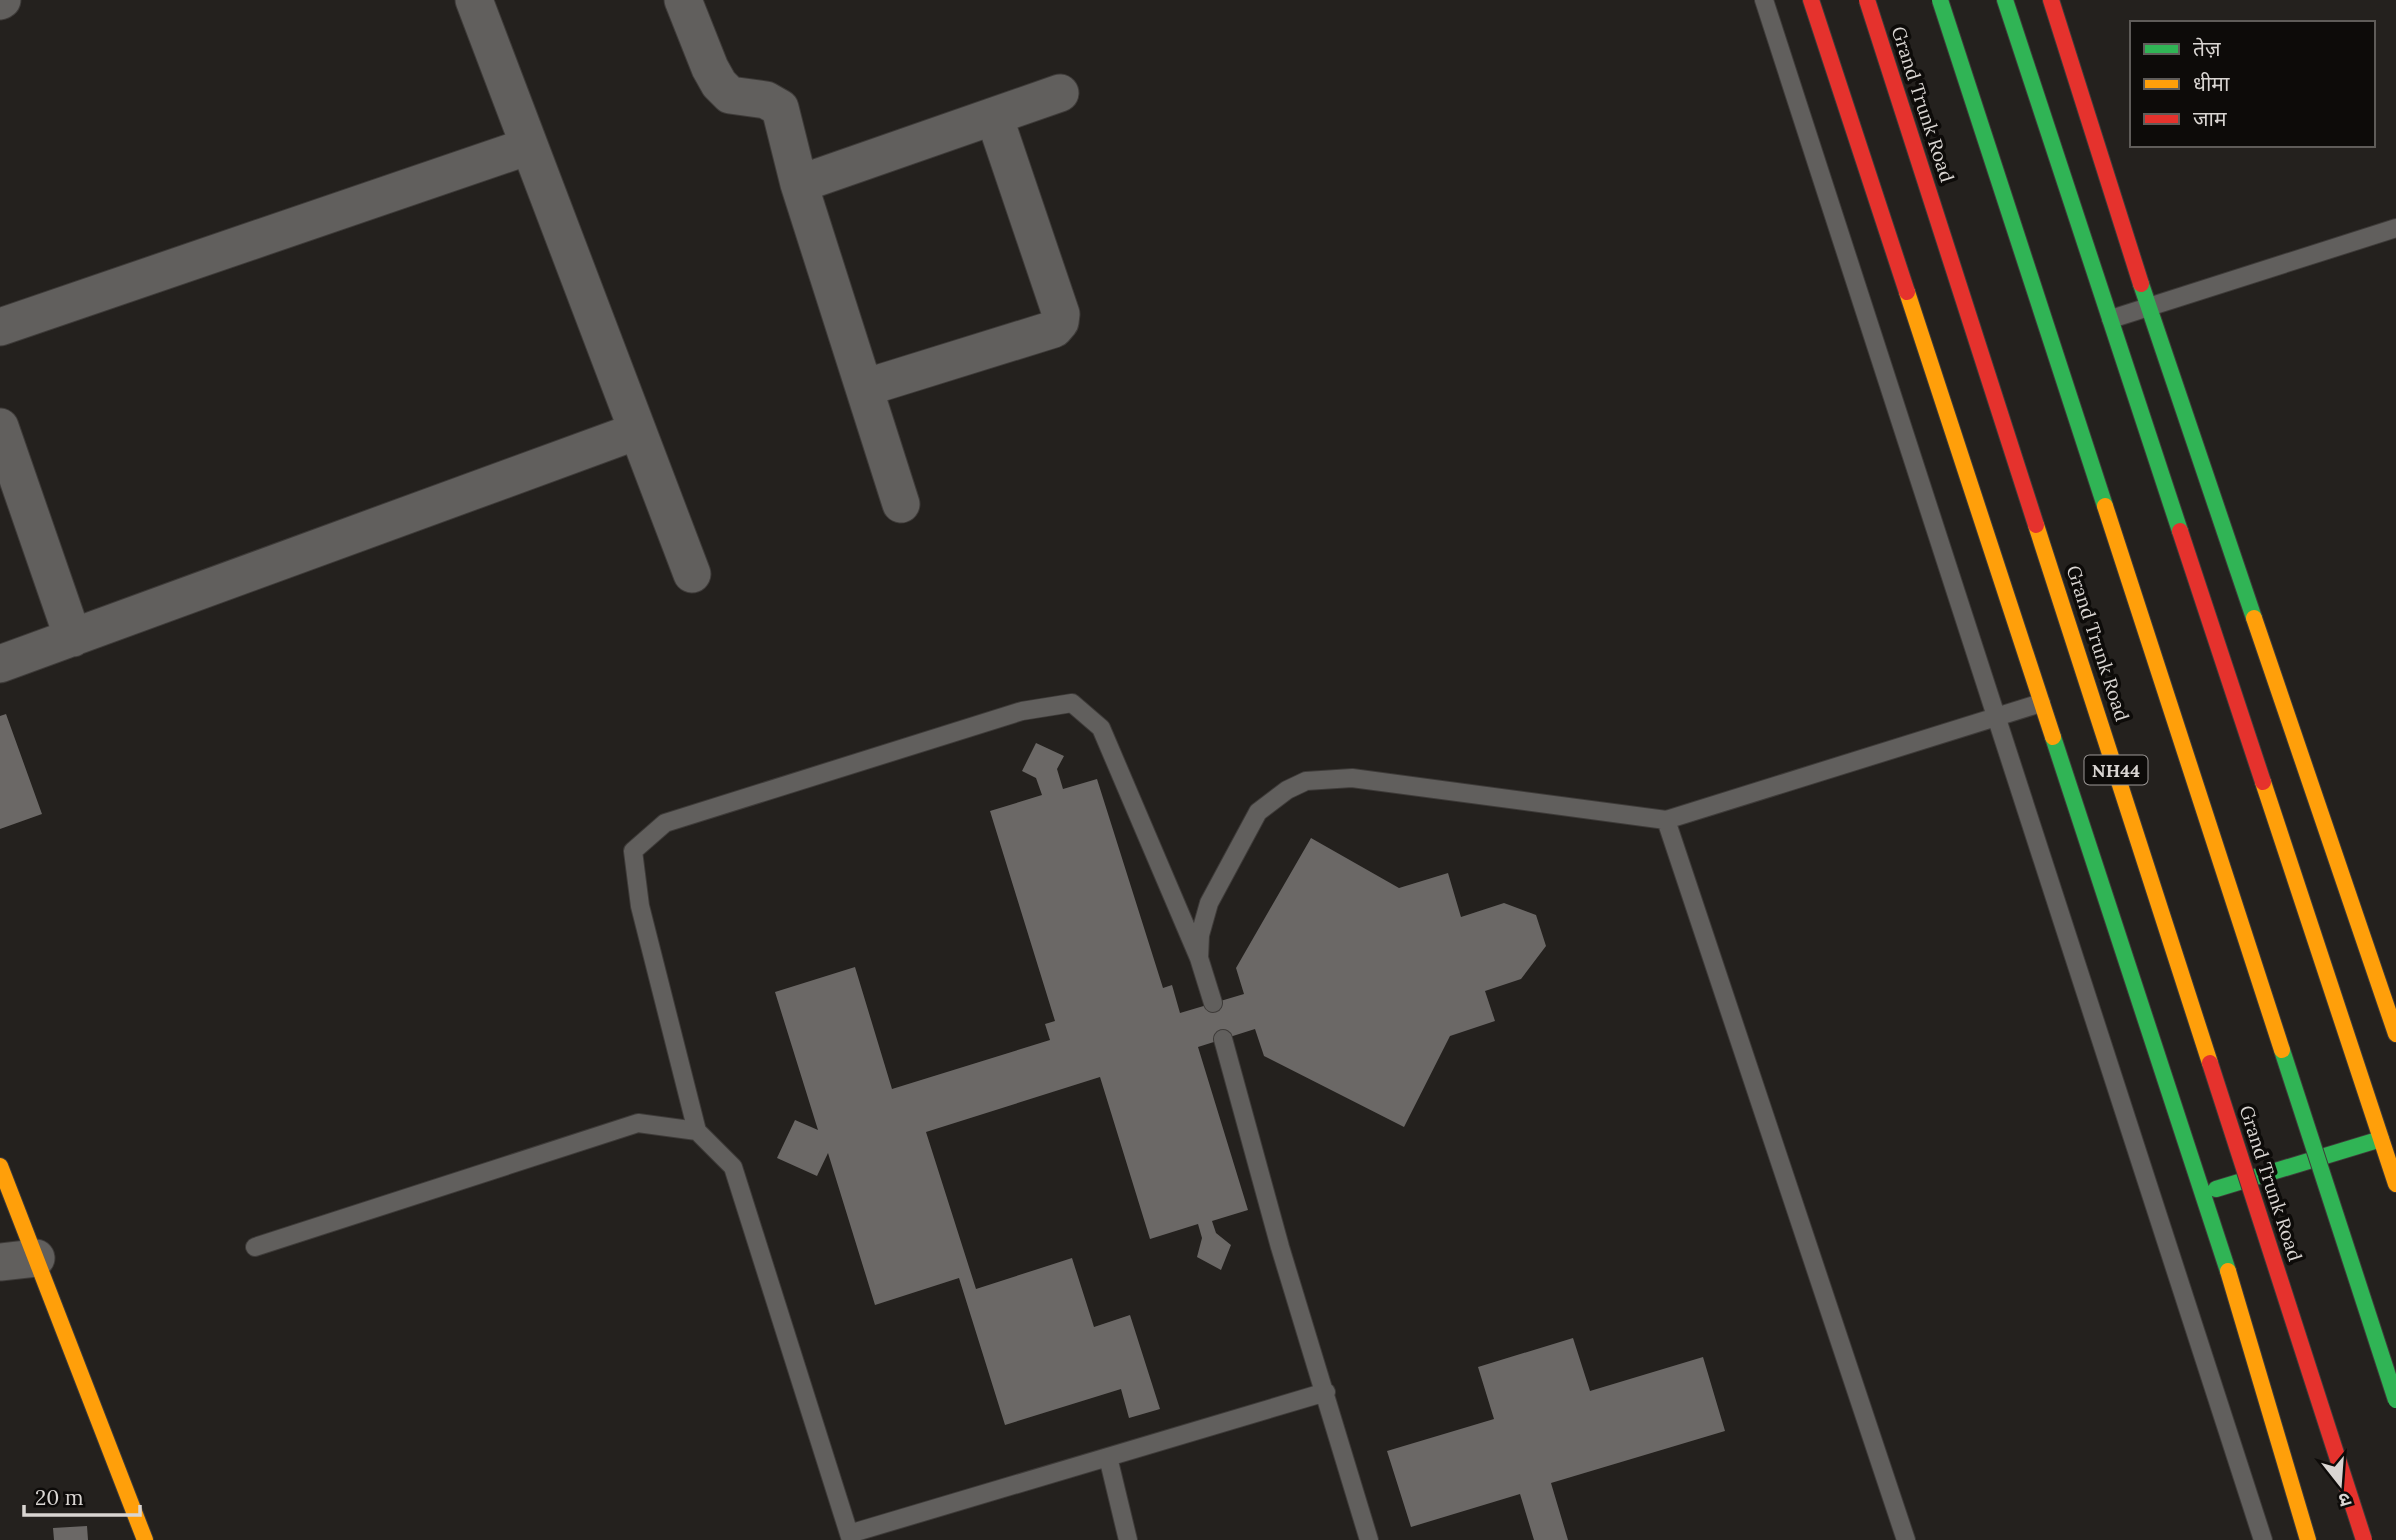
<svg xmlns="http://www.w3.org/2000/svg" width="2396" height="1540" font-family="Lora,'Noto Sans Devanagari',serif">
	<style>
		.building { fill: #6b6866 }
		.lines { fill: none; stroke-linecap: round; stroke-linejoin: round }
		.lane-casing { stroke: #3e3b39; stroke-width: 20 }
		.street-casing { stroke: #3e3b39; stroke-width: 39 }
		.fast-casing { stroke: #3e3b39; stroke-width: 18 }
		.slow-casing { stroke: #3e3b39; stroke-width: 18 }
		.jam-casing { stroke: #3e3b39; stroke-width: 18 }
		.lane { stroke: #615f5d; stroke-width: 18 }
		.street { stroke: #615f5d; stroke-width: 37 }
		.fast { stroke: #30b455; stroke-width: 16 }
		.slow { stroke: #ff9f0a; stroke-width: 16 }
		.jam { stroke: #e5322d; stroke-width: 16 }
		.fast-bridge-casing { stroke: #3e3b39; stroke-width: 18; stroke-linecap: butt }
		.slow-bridge-casing { stroke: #3e3b39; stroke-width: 18; stroke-linecap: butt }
		.jam-bridge-casing { stroke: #3e3b39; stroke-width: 18; stroke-linecap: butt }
		.fast-bridge { stroke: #30b455; stroke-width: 16 }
		.slow-bridge { stroke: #ff9f0a; stroke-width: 16 }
		.jam-bridge { stroke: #e5322d; stroke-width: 16 }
		.labels { text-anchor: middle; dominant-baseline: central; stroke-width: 7; stroke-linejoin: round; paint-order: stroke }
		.shield { fill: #0d0b09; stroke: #9c9896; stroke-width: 2 }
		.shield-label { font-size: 18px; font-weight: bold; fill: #d9d5d2 }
		.street-label { font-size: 19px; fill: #d9d5d2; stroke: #0d0b09 }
	</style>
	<rect width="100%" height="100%" fill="#24211e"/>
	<path class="building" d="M6,714L42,814L0,829V716Z
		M1036,743L1064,756L1057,769L1063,789L1097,779L1163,988L1172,985L1180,1013L1244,994L1236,968L1311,838L1399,888L1448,873L1461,917L1504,903L1536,915L1546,946L1521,979L1485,991L1495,1021L1450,1036L1404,1127L1264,1056L1255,1029L1198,1047L1248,1210L1212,1221L1216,1233L1231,1245L1221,1270L1197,1257L1202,1238L1198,1224L1150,1239L1100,1077L926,1132L976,1289L1072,1258L1094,1327L1130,1315L1160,1409L1129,1418L1121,1389L1005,1425L959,1278L875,1305L828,1153L817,1176L777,1158L795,1120L818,1130L775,992L855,967L892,1089L1050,1040L1045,1024L1055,1021L990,811L1042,795L1036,778L1022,771Z
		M1573,1338L1590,1391L1703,1357L1725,1431L1551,1483L1568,1540H1534L1520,1494L1411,1527L1387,1451L1494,1419L1478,1367Z
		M87,1526L88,1540H54L53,1528Z"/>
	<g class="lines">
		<g class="lane-casing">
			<path id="lane" d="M1764,0C1935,512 2096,1027 2263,1540
				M2111,319L2396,228
				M1666,820L1906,1540
				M1213,1003L1199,958L1200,935L1209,903L1258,812L1287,790L1306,781L1352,778L1666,820L2041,703
				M1223,1039L1280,1247L1369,1540
				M697,1131L640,906L633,851L665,823L1022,711L1072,703L1101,728L1199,958
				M255,1247L638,1123L697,1131L733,1167L851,1540
				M1108,1457L1128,1540
				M849,1534L1326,1392"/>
		</g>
		<g class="street-casing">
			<path id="street" d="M474,0L692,574
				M683,0L710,68L719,84L730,95L766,100L780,108L799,184L901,504
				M0,1L2,0
				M799,184L1060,93
				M0,327L529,146
				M864,388L1054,329L1060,322L1061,314L994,116
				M0,427L73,638
				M0,664L637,431
				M0,1262L36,1258"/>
		</g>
		<g class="fast-casing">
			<path id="fast" d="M2005,0L2180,531
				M2141,284L2254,618
				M2053,737L2228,1271
				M2216,1189L2381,1139"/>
		</g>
		<g class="slow-casing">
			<path id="slow" d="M1907,292L2053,737
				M2254,618L2396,1034
				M2263,782L2396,1184
				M0,1166L145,1540
				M2228,1271L2308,1540"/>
		</g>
		<g class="jam-casing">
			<path id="jam" d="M1811,0L1907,292
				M2051,0L2141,284
				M2180,531L2263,782"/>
		</g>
		<use href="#lane" class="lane"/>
		<use href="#street" class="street"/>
		<use href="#fast" class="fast"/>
		<use href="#slow" class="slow"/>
		<use href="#jam" class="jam"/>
		<g class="fast-bridge-casing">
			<path id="fast-bridge" d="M1940,0L2105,506
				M2282,1050L2396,1400"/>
		</g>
		<g class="slow-bridge-casing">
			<path id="slow-bridge" d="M2105,506L2282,1050
				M2036,525L2210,1063"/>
		</g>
		<g class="jam-bridge-casing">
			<path id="jam-bridge" d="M1867,0L2036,525
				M2210,1063L2364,1540"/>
		</g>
		<use href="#fast-bridge" class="fast-bridge"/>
		<use href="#slow-bridge" class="slow-bridge"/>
		<use href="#jam-bridge" class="jam-bridge"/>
	</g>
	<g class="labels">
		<rect class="shield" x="2084.5" y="755.5" width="63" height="29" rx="5"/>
		<g class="shield-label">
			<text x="2116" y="770">NH44</text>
		</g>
		<g class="street-label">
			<text transform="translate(1923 104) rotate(72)">Grand Trunk Road</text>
			<text transform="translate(2098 643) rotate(72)">Grand Trunk Road</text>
			<text transform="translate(2271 1183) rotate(72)">Grand Trunk Road</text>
		</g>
	</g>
	<rect x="2130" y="21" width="245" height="126" fill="#0d0b09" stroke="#5f5c59" stroke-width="2"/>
	<rect x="2144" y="44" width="35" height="10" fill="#30b455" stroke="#5f5c59" stroke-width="2"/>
	<text x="2193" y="56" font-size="21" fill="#d9d5d2">तेज़</text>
	<rect x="2144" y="79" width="35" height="10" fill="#ff9f0a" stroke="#5f5c59" stroke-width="2"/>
	<text x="2193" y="91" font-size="21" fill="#d9d5d2">धीमा</text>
	<rect x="2144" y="114" width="35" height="10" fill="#e5322d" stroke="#5f5c59" stroke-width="2"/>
	<text x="2193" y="126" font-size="21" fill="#d9d5d2">जाम</text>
	<g transform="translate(2340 1484) rotate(163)" stroke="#0d0b09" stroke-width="5" paint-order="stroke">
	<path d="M0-5L12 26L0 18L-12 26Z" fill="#d9d5d2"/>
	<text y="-10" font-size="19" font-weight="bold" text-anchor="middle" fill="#d9d5d2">उ</text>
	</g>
	<path d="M24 1505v10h116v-10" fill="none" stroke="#d9d5d2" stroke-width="3.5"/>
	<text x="35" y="1505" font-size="21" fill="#d9d5d2" stroke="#0d0b09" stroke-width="5" paint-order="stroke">20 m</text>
</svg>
